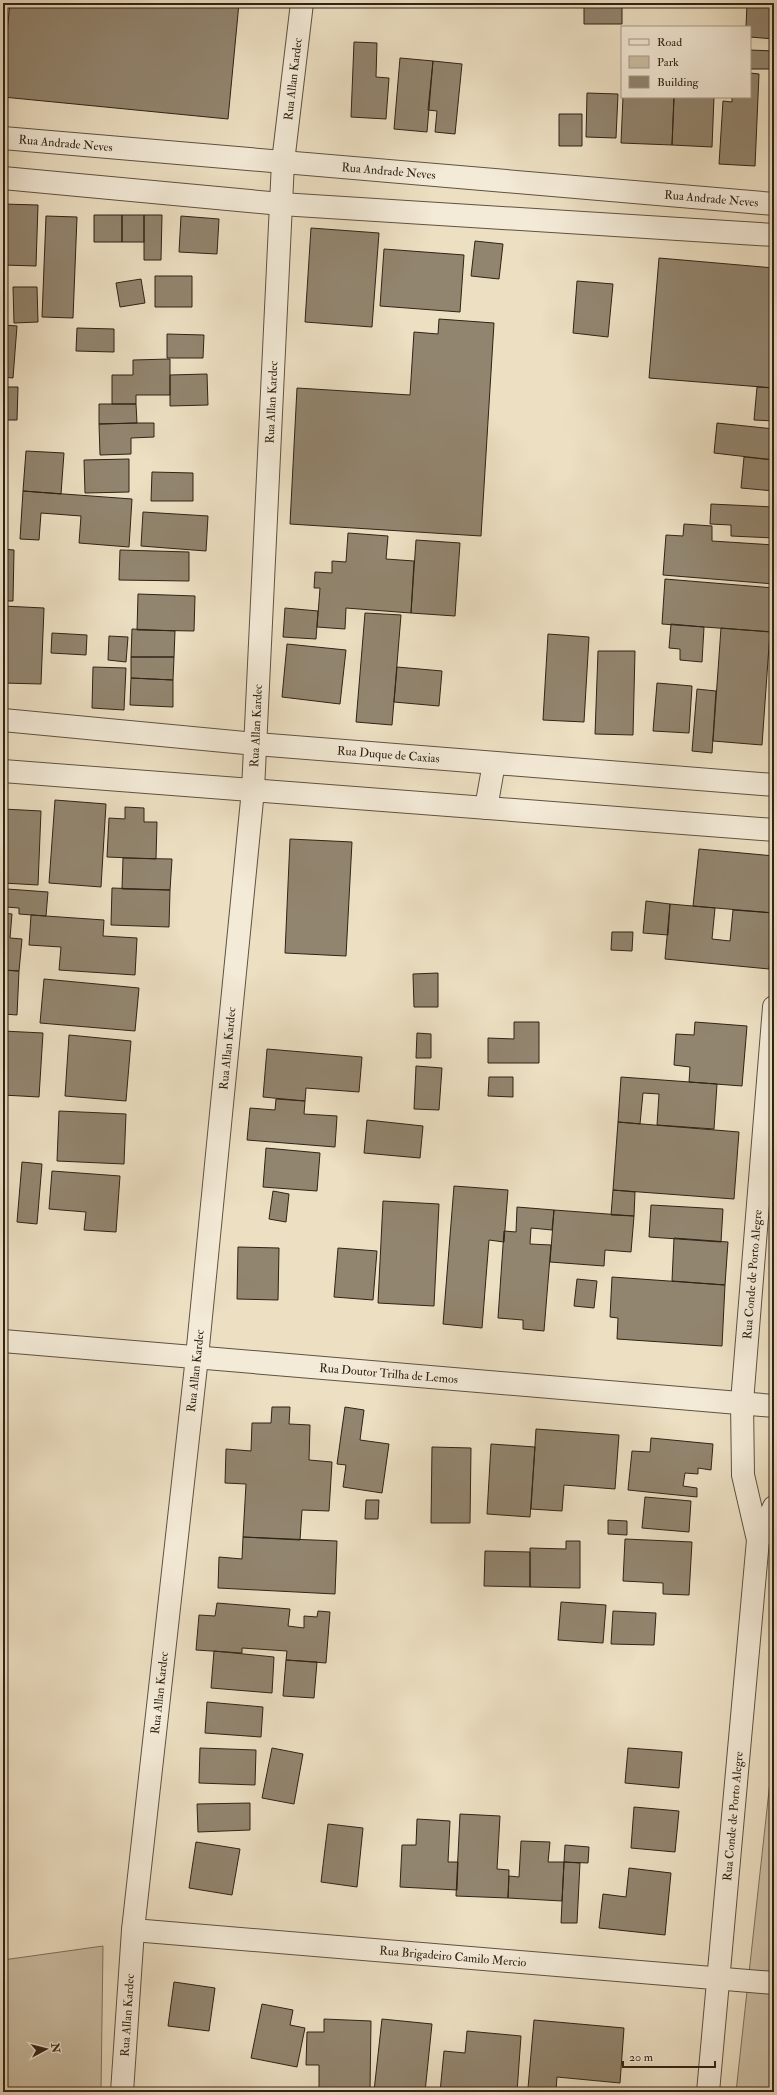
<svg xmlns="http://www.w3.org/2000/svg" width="777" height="2095" font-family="'IM FELL Double Pica',serif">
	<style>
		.green { fill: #ccbfa5; stroke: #7e715e }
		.building { fill: #92856f; stroke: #302316 }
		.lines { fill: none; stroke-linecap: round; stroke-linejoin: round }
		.minor-casing { stroke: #5f5241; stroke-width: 24 }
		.minor { stroke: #f3ead7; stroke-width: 22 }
		.labels { text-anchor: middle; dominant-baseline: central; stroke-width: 3; stroke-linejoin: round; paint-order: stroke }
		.street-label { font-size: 12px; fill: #302316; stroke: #f3ead7 }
	</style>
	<rect width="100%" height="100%" fill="#ecdfc2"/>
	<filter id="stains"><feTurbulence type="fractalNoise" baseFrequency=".005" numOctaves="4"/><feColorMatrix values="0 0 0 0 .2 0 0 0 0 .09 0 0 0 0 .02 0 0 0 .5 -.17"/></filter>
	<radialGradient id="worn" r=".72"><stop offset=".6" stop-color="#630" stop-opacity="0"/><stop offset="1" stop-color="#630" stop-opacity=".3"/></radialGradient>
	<path class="green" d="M774,1745V2092H736Z
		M103,1946L101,2092H3V1960Z"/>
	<path class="building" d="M10,3H239L228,119L3,97V71Z
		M584,3H622V24H584Z
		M747,3H774V39L750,37V27H746Z
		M354,42L377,43L376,77L389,78L386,119L351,117Z
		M750,50L774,51V69H750Z
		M400,58L433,61L427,132L394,129Z
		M433,61L462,64L455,134L435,132L437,111L428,110Z
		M750,73L759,74L755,166L719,164L723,101L732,102V97H750Z
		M587,93L618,94L616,138L586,137Z
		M623,97H674L672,145L621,143Z
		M674,97H714L712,147L672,145Z
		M559,114H582V146H559Z
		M3,204L38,205L36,266L3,265Z
		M94,215H122V242H94Z
		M122,215H144V242H122Z
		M144,215H162L161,260H144Z
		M46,216L77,217L73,318L42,317Z
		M181,216L219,219L217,254L179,252Z
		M311,228L379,233L372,327L305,322Z
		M475,241L503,244L499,279L471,276Z
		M384,249L464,255L460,312L380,306Z
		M659,258L774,268V388L649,378Z
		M155,276H192V307H155Z
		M141,279L145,303L120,307L116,283Z
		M577,281L613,284L608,337L573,333Z
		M13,287H37L38,322L14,323Z
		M439,319L494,323L481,536L290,524L297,388L410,395L414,332L438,334Z
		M3,325L17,326L13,378L3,377Z
		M77,328L114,329V352L76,351Z
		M167,334L204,335L203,358H167Z
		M170,359V395H136V404H112V375H133V360Z
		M207,374L208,405L170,406V375Z
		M3,387H18L17,420H3Z
		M757,387L774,388V421L754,420Z
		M99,404H136L137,423L99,424Z
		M137,423H154V437L131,438V454L100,455L99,424Z
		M717,423L774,429V460L714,453Z
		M26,451L64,453L61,494L23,491Z
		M744,457L774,460V491L741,488Z
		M129,459V492L85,493L84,460Z
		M152,472L193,473V501H151Z
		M23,491L132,499L129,547L79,543L81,516L41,513L39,540L20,539Z
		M711,504L774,507V538L731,536V525L710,524Z
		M143,512L208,516L206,551L141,546Z
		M684,524L712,526V541L774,545V584L663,575L666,535L683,536Z
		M348,533L388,536L386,559L414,561L411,613L346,608L345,629L317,627L320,588H314L315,572L332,573V561L346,562Z
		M416,540L460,543L455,616L411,613Z
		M3,549L14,550L13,601H3Z
		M120,550L189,552V581L119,580Z
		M665,579L774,588V632L662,624Z
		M138,594L195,596L194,631L137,630Z
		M3,606L44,608L41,684L3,683Z
		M285,608L318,611L316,639L283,637Z
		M365,613L401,615L392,725L356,722Z
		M671,624L704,627L702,662L680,660V649L669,648Z
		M721,628L770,632L762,745L713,741Z
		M132,629L175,631L174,657H131Z
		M52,633L87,635L86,655L51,653Z
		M548,634L589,637L584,722L543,720Z
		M109,636L128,637L126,662L108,660Z
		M287,644L346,650L340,704L282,697Z
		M598,651H635L633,735L595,734Z
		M131,657H174L173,680L131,678Z
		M93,667L126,668L124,710L92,708Z
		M397,667L442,671L439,706L394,702Z
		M131,678L173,680V707L130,705Z
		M657,683L692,686L689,733L653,731Z
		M697,689L716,691L712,753L692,751Z
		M55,800L106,804L101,887L49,883Z
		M125,807L144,808V822H157L156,859L107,857L109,818L125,819Z
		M3,809L41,811L38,885L3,883Z
		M290,839L352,842L346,956L285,953Z
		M699,849L774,856V913L693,906Z
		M123,858L172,859L170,890L122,889Z
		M112,888L170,890L169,927L111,925Z
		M7,889L48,892L46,916L19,914V908L6,907Z
		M646,901L670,904L668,935L643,933Z
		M670,904L715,908L712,939L730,941L733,910L774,913L769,969L665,959Z
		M3,913L12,914L10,938L22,939L19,971L3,970Z
		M31,915L104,920L103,936L137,938L135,975L59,970L61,947L29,945Z
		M612,932H633L632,951L611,950Z
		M3,970L19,971L17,1015L3,1014Z
		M438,973V1007H414L413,974Z
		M44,979L139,988L135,1031L40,1023Z
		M514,1022H539V1063H488V1038L514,1039Z
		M695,1022L747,1026L742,1086L689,1082L690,1067L674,1065L676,1034L694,1035Z
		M3,1031L43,1033L39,1097L3,1095Z
		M417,1033L431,1034V1058H416Z
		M69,1035L131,1041L126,1101L65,1096Z
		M267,1049L362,1057L359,1092L306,1088L305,1101L263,1097Z
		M416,1066L442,1068L439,1110L414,1109Z
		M489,1077H513V1097L488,1096Z
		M621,1077L717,1084L714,1129L657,1125L659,1094L643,1093L640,1124L618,1122Z
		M276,1099L305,1101L304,1114L337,1116L335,1147L247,1140L250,1108L275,1110Z
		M59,1111L126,1114L124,1164L57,1161Z
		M367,1120L423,1126L420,1158L364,1153Z
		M618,1122L739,1132L734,1199L613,1190Z
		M266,1148L320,1153L317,1191L263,1187Z
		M22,1162L42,1164L37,1224L17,1222Z
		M52,1171L120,1176L116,1232L84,1230L86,1212L49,1209Z
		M454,1186L508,1190L504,1242L489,1240L482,1328L443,1324Z
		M613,1190L635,1192L634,1216L611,1215Z
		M273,1191L289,1194L286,1222L269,1219Z
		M383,1201L439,1204L434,1306L378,1303Z
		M651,1205L723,1209L721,1242L649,1237Z
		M517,1207L554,1210L552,1230L531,1228L530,1244L551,1245L544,1331L523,1329V1320L498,1318L504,1231L516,1232Z
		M554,1210L634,1216L631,1252L605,1250L604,1266L550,1262Z
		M674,1238L728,1242L725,1285L672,1281Z
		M238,1247L279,1248L278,1300L237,1299Z
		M338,1248L377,1251L373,1300L334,1297Z
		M612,1277L725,1285L722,1346L617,1339L618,1318L610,1317Z
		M577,1279L597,1281L594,1308L574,1306Z
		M272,1407H290L289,1424L310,1425L309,1460L332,1462L329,1511L302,1510L300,1540L243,1537L246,1484L225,1483L226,1449L251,1451L252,1423H271Z
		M345,1407L364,1410L360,1440L389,1444L382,1493L343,1487L346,1465L337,1464Z
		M536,1429L619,1435L615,1489L564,1485L562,1511L531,1509Z
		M651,1438L713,1444L711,1470L698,1468V1474L685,1473L683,1486L697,1488V1497L628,1490L632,1451L650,1452Z
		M491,1444L535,1447L530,1517L487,1514Z
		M432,1447L471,1448L470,1523H431Z
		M645,1497L691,1501L689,1532L642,1528Z
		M366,1500H379L378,1519H365Z
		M608,1520L627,1521V1535L608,1534Z
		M243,1537L337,1541L335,1594L218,1588L219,1557L242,1559Z
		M625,1539L692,1542L689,1595L663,1594V1583L623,1581Z
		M566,1541H580V1588L530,1587V1548L566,1549Z
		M485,1551L530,1552V1587L484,1586Z
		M561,1602L606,1605L603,1643L558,1640Z
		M217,1603L290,1609L288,1626L304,1628V1616L317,1617L318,1611L330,1612L326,1663L286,1660L287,1651L242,1648V1653L196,1650L199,1615L215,1616Z
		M613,1611L656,1613L654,1645L611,1644Z
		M214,1651L274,1657L272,1693L211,1688Z
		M286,1660L317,1662L314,1698L283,1696Z
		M207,1702L263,1707L261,1737L205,1733Z
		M200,1748L256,1750L255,1785L199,1783Z
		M272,1748L303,1754L294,1804L262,1798Z
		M628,1748L682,1752L679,1788L625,1783Z
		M250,1803V1830L198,1832L197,1804Z
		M634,1807L679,1811L675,1852L631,1848Z
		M460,1814L500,1816L497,1869L509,1870L508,1898L456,1896Z
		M417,1819L450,1821L448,1862H458L457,1890L400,1887L402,1845H416Z
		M328,1824L363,1828L357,1887L321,1882Z
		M521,1841L550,1842L548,1862H564L562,1901L508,1898L509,1876L519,1877Z
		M196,1842L240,1849L232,1895L189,1888Z
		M565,1845L589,1847L588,1863L564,1862Z
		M564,1862L580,1863L577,1923H561Z
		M629,1868L671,1873L665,1935L599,1928L603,1894L626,1897Z
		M174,1982L215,1988L209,2031L168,2026Z
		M262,2004L293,2010L290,2025L305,2028L297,2067L251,2058Z
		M324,2019L371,2021L370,2092H319V2065H306L307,2032H324Z
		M382,2019L432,2024L425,2092L374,2091Z
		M534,2020L624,2028L620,2083L557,2077L556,2090L528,2088Z
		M467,2031L521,2036L517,2092H440L444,2051L465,2053Z"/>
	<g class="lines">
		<g class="minor-casing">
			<g id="minor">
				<path id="s1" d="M3,138L774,204"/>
				<path d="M3,178L281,204L774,235"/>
				<path id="s2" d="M3,720L256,744L774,785"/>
				<path d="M3,771L774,830"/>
				<path d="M486,808L494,763"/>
				<path id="s3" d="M3,1341L774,1406"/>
				<path d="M758,1540L774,1507"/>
				<path id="s4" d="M133,1930L774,1983"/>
				<path id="s5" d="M122,2092L133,1930L197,1357L253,790L283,162L302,3"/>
				<path id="s6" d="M708,2092L758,1540L743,1475L742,1402L774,1007"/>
			</g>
		</g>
		<use href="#minor" class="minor"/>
	</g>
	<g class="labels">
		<g class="street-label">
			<text stroke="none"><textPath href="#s5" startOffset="2021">Rua Allan Kardec</textPath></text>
			<text stroke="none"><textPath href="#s1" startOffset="63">Rua Andrade Neves</textPath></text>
			<text stroke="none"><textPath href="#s1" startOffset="387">Rua Andrade Neves</textPath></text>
			<text stroke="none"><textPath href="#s1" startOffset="711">Rua Andrade Neves</textPath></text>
			<text stroke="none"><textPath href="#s5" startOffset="1697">Rua Allan Kardec</textPath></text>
			<text stroke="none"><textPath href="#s5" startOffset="1373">Rua Allan Kardec</textPath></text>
			<text stroke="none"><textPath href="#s2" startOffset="387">Rua Duque de Caxias</textPath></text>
			<text stroke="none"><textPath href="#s5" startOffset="1049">Rua Allan Kardec</textPath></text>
			<text stroke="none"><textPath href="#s6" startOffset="822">Rua Conde de Porto Alegre</textPath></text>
			<text stroke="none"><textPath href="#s5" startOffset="725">Rua Allan Kardec</textPath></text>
			<text stroke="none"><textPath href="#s3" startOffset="387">Rua Doutor Trilha de Lemos</textPath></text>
			<text stroke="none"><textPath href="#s5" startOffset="401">Rua Allan Kardec</textPath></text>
			<text stroke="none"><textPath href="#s6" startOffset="277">Rua Conde de Porto Alegre</textPath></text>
			<text stroke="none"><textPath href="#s4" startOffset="321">Rua Brigadeiro Camilo Mercio</textPath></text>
			<text stroke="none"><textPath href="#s5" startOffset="77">Rua Allan Kardec</textPath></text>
		</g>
	</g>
	<rect width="777" height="2095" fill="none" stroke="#ecdfc2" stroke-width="16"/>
	<rect x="4" y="4" width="769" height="2087" fill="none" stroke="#302316" stroke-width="2"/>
	<rect x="8" y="8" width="761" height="2079" fill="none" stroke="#302316"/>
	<rect x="621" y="26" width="130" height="72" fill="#f3ead7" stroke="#a59a8a"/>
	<rect x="629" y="39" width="20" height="6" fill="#f3ead7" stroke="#a59a8a"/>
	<text x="657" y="46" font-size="12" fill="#302316">Road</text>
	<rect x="629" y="56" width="20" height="12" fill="#ccbfa5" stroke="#a59a8a"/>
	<text x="657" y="66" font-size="12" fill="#302316">Park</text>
	<rect x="629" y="76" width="20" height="12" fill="#92856f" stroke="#a59a8a"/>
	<text x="657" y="86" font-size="12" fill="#302316">Building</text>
	<g transform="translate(46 2049) rotate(83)" stroke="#f3ead7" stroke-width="3" paint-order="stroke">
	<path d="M0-3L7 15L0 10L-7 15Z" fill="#302316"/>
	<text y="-6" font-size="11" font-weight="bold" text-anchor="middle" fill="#302316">N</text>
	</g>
	<path d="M623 2061v6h92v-6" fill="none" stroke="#302316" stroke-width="2"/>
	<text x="629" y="2061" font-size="12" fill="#302316" stroke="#f3ead7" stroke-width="3" paint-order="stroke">20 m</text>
	<rect width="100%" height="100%" filter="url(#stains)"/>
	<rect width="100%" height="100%" fill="url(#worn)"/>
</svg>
